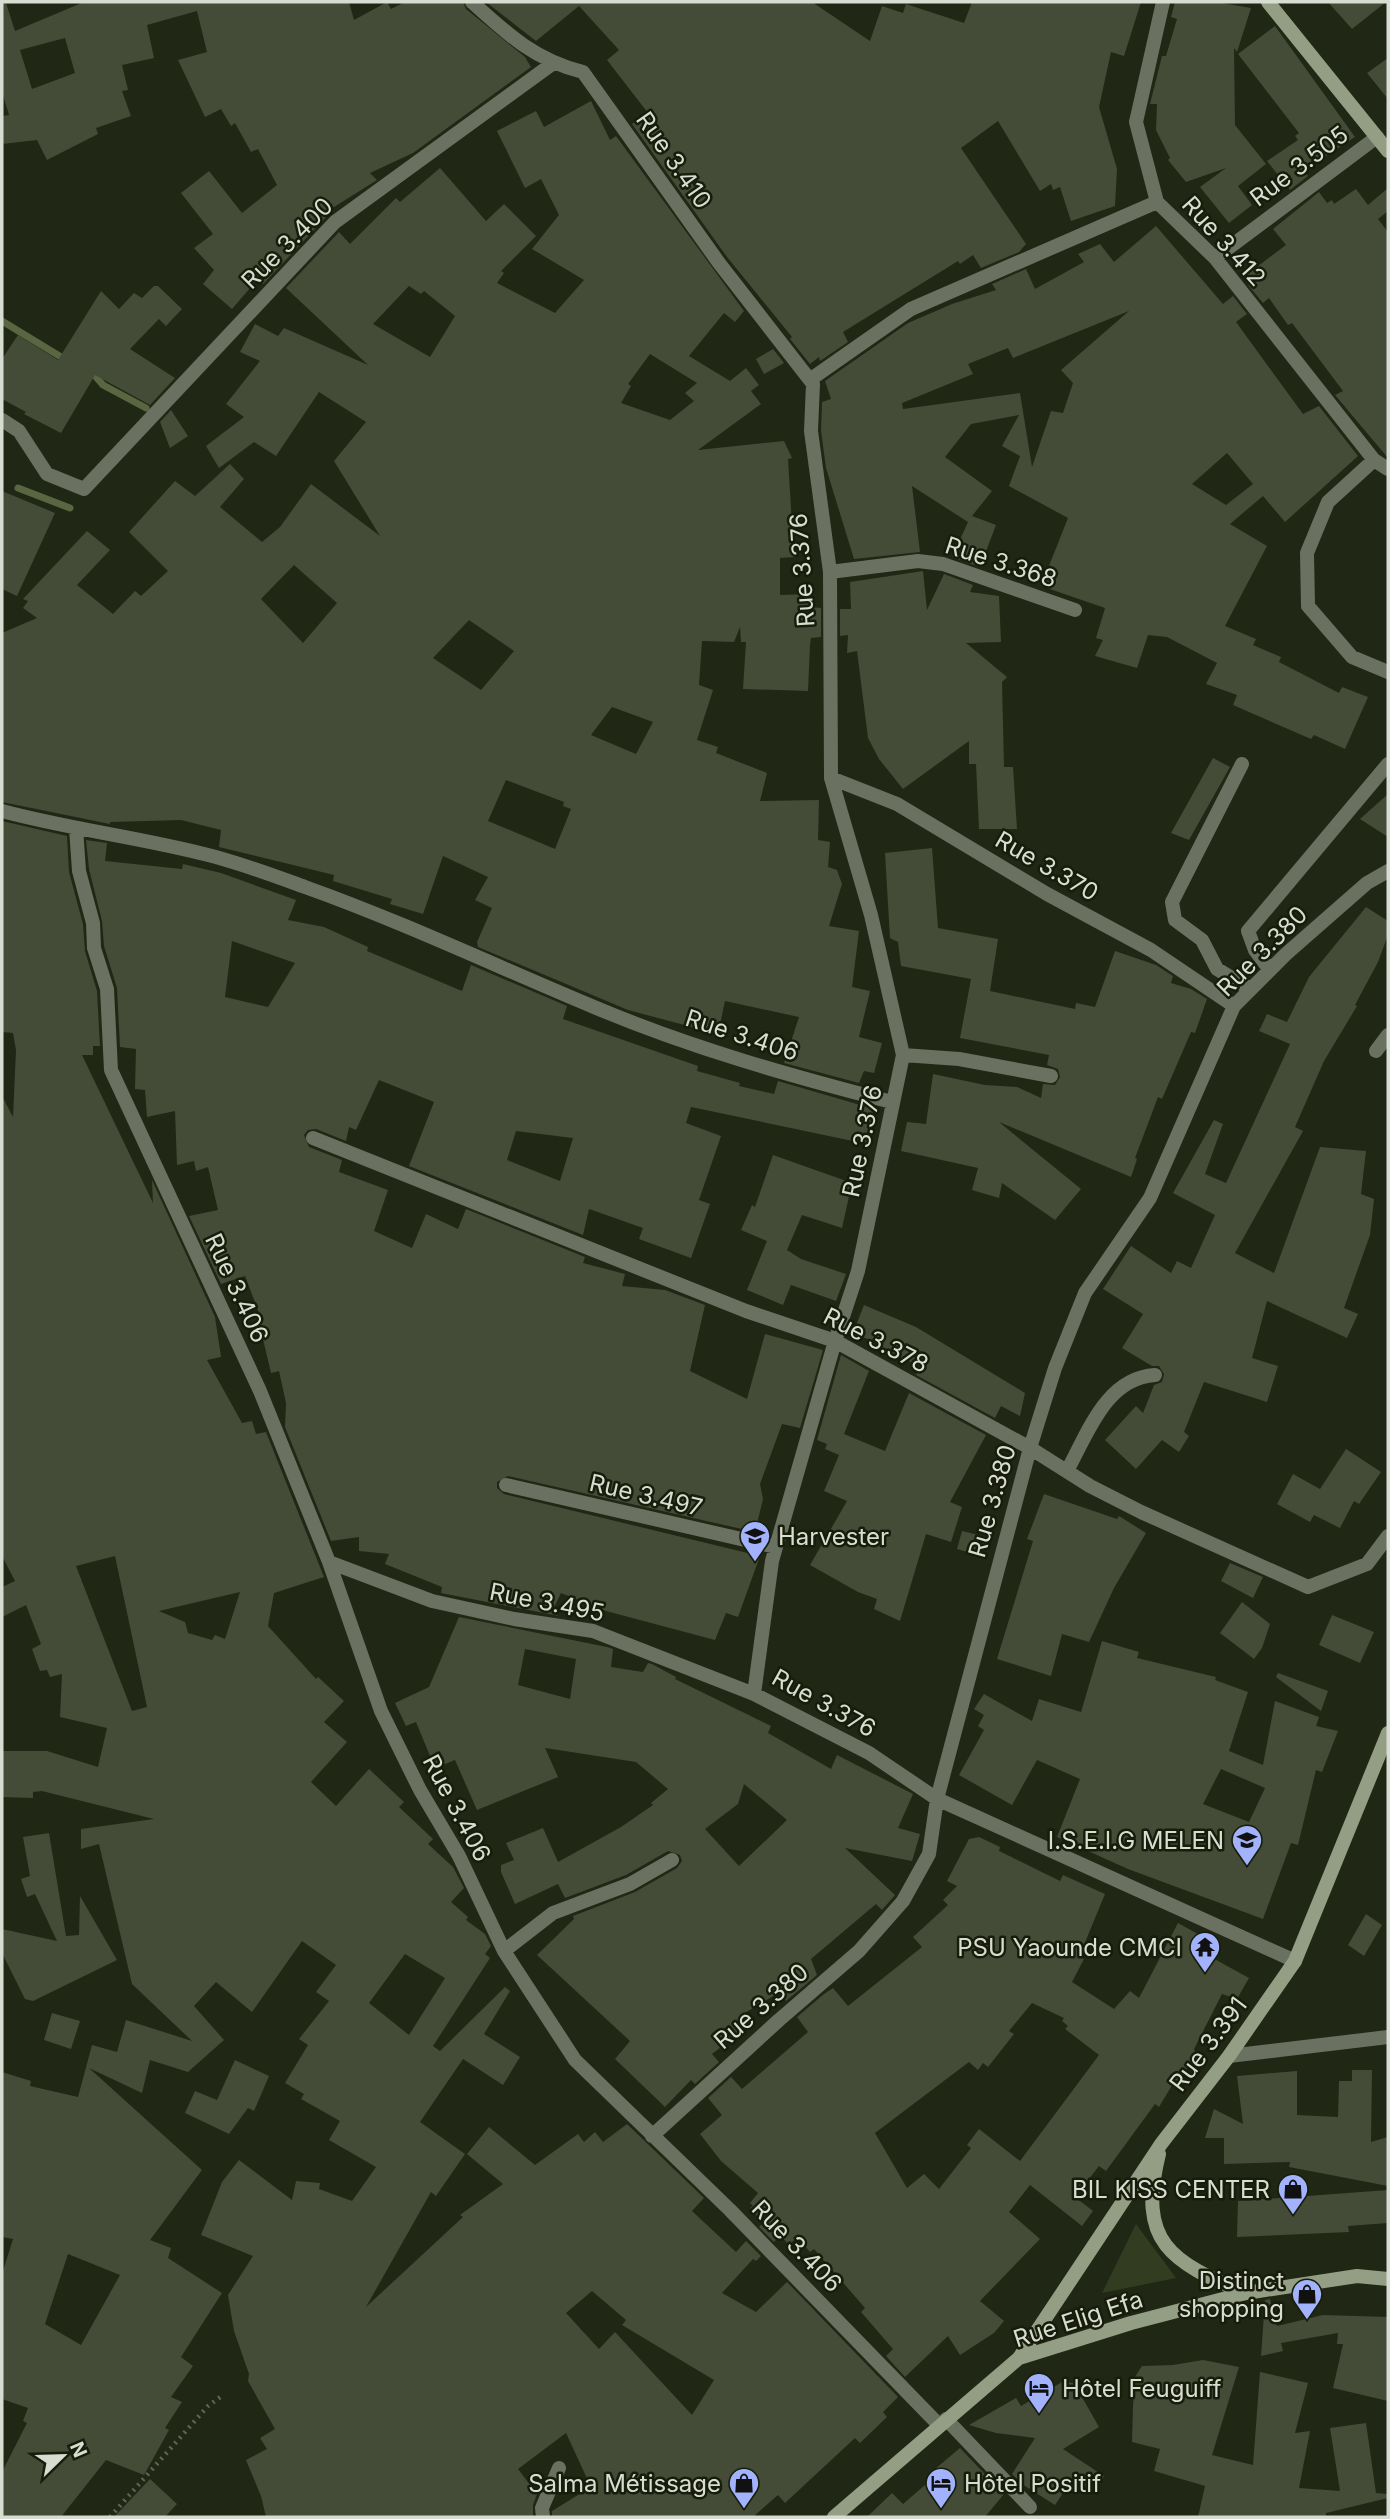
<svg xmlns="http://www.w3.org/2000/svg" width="1390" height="2519" font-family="Inter,sans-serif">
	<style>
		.green { fill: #323c20 }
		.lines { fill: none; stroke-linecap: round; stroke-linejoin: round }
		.stream { stroke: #596641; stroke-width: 7 }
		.building { fill: #444b37; fill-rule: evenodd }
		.path { stroke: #606656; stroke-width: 4.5; stroke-dasharray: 2 5; stroke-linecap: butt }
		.street { stroke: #6b7161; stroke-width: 14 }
		.secondary { stroke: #949e84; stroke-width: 14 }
		.labels { text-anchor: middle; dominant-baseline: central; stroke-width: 5; stroke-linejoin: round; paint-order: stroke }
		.street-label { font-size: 24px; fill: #d8ddd1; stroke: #171d0a }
		.poi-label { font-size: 24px; fill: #d8ddd1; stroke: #171d0a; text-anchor: end }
	</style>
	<rect width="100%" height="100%" fill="#202714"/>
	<path class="green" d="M1136,2224L1176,2278L1102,2293Z"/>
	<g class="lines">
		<path class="stream" d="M2,321L66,360
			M90,370L103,385L146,408
			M18,488L70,508"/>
	</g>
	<path class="building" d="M84,2H349L354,20L387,2L391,9L405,2H463L466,9L525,57L531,67L413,153L370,173L377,180L323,214L326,217L268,279L263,284L258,279L232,309L203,284L214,270L194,248L213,234L181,193L209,171L242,213L277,185L258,149L251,152L235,123L231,126L221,109L205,117L178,60L207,52L197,11L147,25L154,58L122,65L128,90L122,91L131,116L96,128L98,134L47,160L37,140L2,144V116L9,115L2,92V4L6,3L15,31ZM65,38L75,73L32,89L20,50Z
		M486,2H812L870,41L882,6L903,13L906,4L964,23L972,2H1141L1124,56L1111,52L1099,107L1117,169L1115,206L1071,221L1060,187L1053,190L1051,184L1040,191L998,121L961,148L1026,244L1019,252L981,268L973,255L960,264L958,261L843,332L848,342L820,361L819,357L810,364L790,339L792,337L727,257L632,124L648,113L607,60L619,50L579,6L536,41Z
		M1175,2H1216L1251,8L1237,52L1234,48L1235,125L1266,164L1238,186L1252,205L1229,223L1200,187L1226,168L1186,182L1168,160L1170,158L1156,130L1157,104H1150L1162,56H1166L1177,19L1171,17Z
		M1328,2H1386L1352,29Z
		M1275,26L1355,137L1304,170L1308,176L1290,190L1267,161L1298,140L1295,136L1299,133L1238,54Z
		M1388,58V99L1367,73Z
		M591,101L610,140L616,136L744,311L735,322L724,313L689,356L730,381L746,368L759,385L751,391L761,404L698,450L784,441L792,458L788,459L794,557L780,558V595L810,594V607L821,608V637L811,638L810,645L808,691L743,689L746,642H741L740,627L734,642L702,641L699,685L713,690L697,740L718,747L716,753L767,773L760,801L819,800L818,840L830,842L828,867L837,870L842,884L829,926L859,931L852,987L870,991L859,1037L882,1043L874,1073L864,1071L859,1083L784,1063L799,1017L725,1001L718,1034L628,1010L478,947L477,942L492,908L475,900L488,877L443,856L423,914L390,904L392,899L333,881L334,875L219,847L221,830L181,820L110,822V824L2,802V633L37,618L23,608L28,601L23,599L87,531L110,550L77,585L113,614L135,591L141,596L168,571L129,532L175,481L195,496L230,464L244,479L220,507L262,542L280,527L311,484L380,536L334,461L366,422L319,392L276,456L254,442L219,468L206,446L244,417L226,404L260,361L240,352L255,324L278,336L284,328L368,365L286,288L339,232L350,244L396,198L400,202L440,168L486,221L504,204L536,236L501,271L504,273L497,283L555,313L584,280L532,249L559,215L541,179L525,188L497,131L536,111L544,127ZM409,286L421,294L424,291L455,316L430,357L373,324ZM650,354L697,383L685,393L694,401L670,420L621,403L631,386L628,384ZM294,565L337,603L303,643L261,599ZM469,620L514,651L481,690L433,658ZM612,707L653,722L636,754L591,735ZM506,780L564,802L563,806L571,809L555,849L488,821Z
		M1388,188V211L1378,219L1388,232V458L1335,395L1343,391L1292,323L1288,325L1269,298L1263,303L1248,285L1252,281L1246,275L1286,245L1273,229L1319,192L1327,203L1332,200L1334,204L1356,189L1368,205Z
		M1156,226L1223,304L1233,296L1247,314L1236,322L1303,414L1319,406L1358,456L1285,522L1263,496L1230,524L1267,546L1225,626L1256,639L1253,645L1281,657L1279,662L1339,693L1342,687L1368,697L1345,749L1314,735L1311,739L1233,705L1237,695L1206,684L1217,663L1167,637L1148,635L1137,668L1095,656L1103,640L1096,638L1105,608L1041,586L1068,518L1009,486L1020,456L1002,446L1019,415L971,424L945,457L992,491L972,516L996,525L980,567L952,557L968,522L912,486L920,552L854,559L826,468L821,431L822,402L831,399L825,381L908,323L952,304L996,290L992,284L1026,269L1035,289L1084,262L1078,254L1100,244L1114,262ZM1129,311L1061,370L1073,383L1063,413L1051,411L1032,467L1020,393L903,409L902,403L973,374L968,364L1008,348L1013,358ZM1227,453L1253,484L1226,505L1192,484Z
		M154,286H158L182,309L166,326L159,319L130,349L175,378L150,405L95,375L61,433L24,414L26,412L2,399V359L18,335L58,360L101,291L119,309L134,293L142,298Z
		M773,349L784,363L764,374L756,359Z
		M171,410L188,436L170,448L160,422Z
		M2,491L55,513L17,596L2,589Z
		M923,571L927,610L944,574L973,585L970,592L999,596L1001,642L966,643L1007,677L1002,682L1004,767H1013L1017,829H979L976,764H969V741L903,789L879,759L868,738L857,651L847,653L848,635L840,636V609H851L850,582Z
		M1213,758L1230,767L1189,840L1171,833Z
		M1388,794V837L1360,819Z
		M2,821L67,836L69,872L83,924L85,951L97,991L100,1046H93V1055H82L153,1203L152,1180L215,1317L221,1357L207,1360L242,1423L252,1421L256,1434L266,1432L324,1577L274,1593L268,1626L316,1679L318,1677L344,1701L324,1722L347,1742L311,1782L336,1806L369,1769L404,1802L399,1807L433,1839L428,1844L453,1867L464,1888L451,1902L468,1917L466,1920L485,1934L491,1946L485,1954L490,1958L433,2046L440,2051L505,1987L510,1991L484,2034L520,2057L503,2085L463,2059L420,2122L465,2154L436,2196L431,2192L366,2307L463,2217L460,2215L503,2184L467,2154L489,2127L535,2165L578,2134L584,2142L595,2132L603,2142L627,2124L704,2198L692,2211L736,2252L746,2241L761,2256L756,2261L753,2259L722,2293L756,2312L787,2282L898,2397L883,2412L887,2417L860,2443L855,2438L785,2503L778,2495L753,2517H552V2511L591,2487L566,2433L518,2469L537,2494L533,2505V2517H266L261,2496L246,2460L267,2449L260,2438L275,2429L248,2381L249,2374L234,2331L228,2295L253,2256L201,2235L222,2182L239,2160L292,2200L296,2181L320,2183L319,2189L352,2201L376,2167L329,2140L340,2121L301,2099L304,2094L285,2083L308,2045L299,2039L329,2001L316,1992L336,1965L302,1941L252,2012L216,1982L194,2006L224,2040L188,2072L150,2060L142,2093L89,2068L202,2170L150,2240L171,2248L168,2258L222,2293L181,2357L193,2366L171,2397L182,2402L165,2428L169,2430L144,2475L106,2460L61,2517H2V2472L27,2423L23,2421L28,2408L2,2399V2274L13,2239L2,2237V2072L31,2081L30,2086L78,2097L92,2045L117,2052L126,2020L192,2041L132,1984L99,1844L81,1849V1829L154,1819L42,1791L33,1792V1798L2,1797V1751H47L98,1767L107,1728L60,1717L62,1674L50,1677L47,1670L40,1671L32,1649L41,1644L26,1605L2,1617V1587L15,1581L2,1556V1096L13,1117L16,1050L13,1033L2,1032ZM115,1556L147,1707L132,1711L76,1566ZM240,1592L225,1639L215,1635L212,1640L188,1633L185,1622L159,1611ZM405,1954L445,1978L409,2035L369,2003ZM68,2254L120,2275L81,2345L45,2324ZM592,2291L626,2320L622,2325L714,2380L692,2415L615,2332L599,2349L566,2313Z
		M86,840L107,843L105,861L182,869L183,864L221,873L296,900L288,920L324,927L368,947L367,951L462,991L471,965L567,1006L563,1019L698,1066L697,1071L740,1083L739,1086L774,1094L778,1081L874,1109L867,1144L691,1107L686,1123L721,1136L699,1200L710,1204L691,1258L639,1239L643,1228L589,1209L583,1235L409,1166L434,1102L379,1080L356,1130L349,1127L346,1141L316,1129L308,1130L304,1135L309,1147L342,1160L339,1172L388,1190L374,1231L412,1248L426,1214L458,1229L466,1209L585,1257L583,1263L625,1274L622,1286L665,1290L705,1305L690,1371L747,1399L765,1334L823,1350L800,1428L782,1424L760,1484L763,1499L755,1532L508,1476L497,1482V1488L504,1494L760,1556L738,1617L726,1613L715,1640L606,1611L561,1593L552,1612L559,1616L441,1593L442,1587L385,1564L389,1554L359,1551V1537L331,1541L285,1427L286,1403L279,1371L271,1373L259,1322L262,1321L245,1276L221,1284L189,1216L218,1210L208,1167L196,1171L194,1161L177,1165L175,1111L147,1117L145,1090L135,1089L136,1049L120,1047L117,988L104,946L102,921L89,869ZM232,941L295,963L268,1007L225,997ZM516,1131L573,1138L560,1181L507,1160Z
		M932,848L938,928L998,939L990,991L1075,1009L1076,1003L1095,1007L1115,951L1156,965L1173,976L1171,983L1191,989L1207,999L1195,1033L1191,1032L1162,1099L1158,1097L1135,1158L1137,1159L1131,1177L999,1122L1081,1189L1055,1220L1002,1183L999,1198L972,1190L978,1168L901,1151L907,1122L926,1124L933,1074L985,1085L1017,1087L1041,1098L1043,1084L1055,1085L1060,1077L1058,1069L1047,1065L1049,1055L960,1038L971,979L901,966L898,942L890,938L885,853Z
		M1366,907L1388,921V935L1378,962L1355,1005L1357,1006L1324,1061L1295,1127L1303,1131L1235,1253L1274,1273L1320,1147L1366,1151L1361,1194L1374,1199L1370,1235L1344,1308L1358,1314L1347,1338L1267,1301L1252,1358L1278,1366L1267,1402L1204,1382L1184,1432L1189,1436L1179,1452L1162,1440L1136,1469L1105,1440L1136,1406L1143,1413L1154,1385L1162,1382L1164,1374L1159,1366H1152L1122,1348L1143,1314L1103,1289L1131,1246L1171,1273L1177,1261L1191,1268L1215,1215L1173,1193L1214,1120L1223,1124L1205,1174L1226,1183L1290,1044L1259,1031L1267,1014L1287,1022L1309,977Z
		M773,1155L852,1183L842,1228L802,1215L787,1250L801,1259L846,1274L836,1301L791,1285L783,1305L747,1290L767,1241L741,1230L752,1205L755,1207Z
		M864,1305L916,1327L1025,1393L1020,1416L1001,1406L995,1418L916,1375L920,1366L880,1349L882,1345L853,1333Z
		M841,1355L869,1371L844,1434L885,1451L909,1393L986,1435L950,1502L962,1507L951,1542L926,1534L900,1621L874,1609L877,1599L858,1592L810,1565L847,1501L824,1491L839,1455L825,1449L827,1444L817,1440Z
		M1346,1449L1381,1472L1359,1504L1354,1501L1340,1528L1314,1515L1310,1522L1277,1504L1293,1474L1320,1489Z
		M1044,1494L1117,1519L1119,1516L1146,1533L1114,1588L1089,1642L1062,1634L1051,1676L997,1659L1033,1541L1027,1539Z
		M962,1531L986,1537L981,1556L957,1549Z
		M1230,1563L1263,1577L1253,1598L1221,1581Z
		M1242,1602L1270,1624L1262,1648L1254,1659L1220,1633Z
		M1332,1615L1374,1632L1360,1663L1319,1645Z
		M459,1617L607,1647L613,1649L611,1667L643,1672L648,1663L652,1664L676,1677L675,1679L771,1726L768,1733L831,1769L837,1755L913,1794L898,1828L920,1834L912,1861L845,1848L895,1895L882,1910L876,1904L811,1959L817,1975L786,2001L780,1992L743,2014L751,2024L712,2054L719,2062L695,2084L691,2080L665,2107L615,2059L630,2041L537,1955L574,1919L573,1916L635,1892L677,1868L682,1861L680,1855L668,1851L626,1875L565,1898L558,1884L515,1904L501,1872V1865L514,1860L506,1843L543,1828L558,1862L621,1827L653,1805L651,1803L668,1789L636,1762L545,1748L558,1777L477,1810L455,1760L435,1768L416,1722L406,1726L395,1703L429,1687ZM525,1649L576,1659L570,1699L518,1685ZM744,1784L787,1820L739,1866L705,1829L738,1804Z
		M1102,1641L1139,1652L1137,1658L1216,1677L1215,1680L1248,1692L1229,1751L1263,1765L1275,1701L1319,1717L1316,1726L1338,1731L1322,1772L1316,1770L1298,1845L1291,1843L1263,1919L1128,1869L1057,1837L1080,1779L1037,1760L1012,1805L959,1775L984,1730L978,1726L984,1715L974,1709L984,1694L1032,1721L1039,1699L1081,1712ZM1221,1769L1265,1788L1249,1822L1203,1804Z
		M1278,1673L1328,1691L1321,1711L1276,1677Z
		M49,1833L66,1936L79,1935L80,1896L117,1960L33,2001L25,1999L2,1953V1929L57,1941L35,1894L27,1897L21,1879L30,1876L23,1837Z
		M979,1837L1000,1847L999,1851L1060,1881L1063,1875L1105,1894L1079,1957L1084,1959L1072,1982L1114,2009L1130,1991L1139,1998L1178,1923L1207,1939L1200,1951L1249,1978L1237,1999L1222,1994L1194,2049L1197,2057L1171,2087L1159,2107L1155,2104L1106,2171L1099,2166L1075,2197L1093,2211L1082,2226L1030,2185L1009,2212L1040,2239L980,2301L1004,2321L994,2333L960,2355L948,2336L905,2377L886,2356L893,2349L861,2312L865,2308L814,2249L810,2252L797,2237L789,2245L780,2235L774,2242L759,2227L763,2223L750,2208L753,2206L750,2203L758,2193L721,2161L700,2134L722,2115L708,2098L731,2077L742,2089L808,2032L797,2017L824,1994L833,1988L848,2006L922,1947L913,1937L948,1905L943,1900L957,1886L947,1881L969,1839ZM1032,2003L1064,2018L1062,2021L1068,2026L1065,2029L1099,2055L1020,2161L979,2129L967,2145L971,2148L939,2189L924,2174L907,2188L875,2133L969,2062L978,2070L983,2063L988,2067L1014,2034L1009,2031Z
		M1366,1914L1382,1925L1364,1956L1348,1945Z
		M52,2013L80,2021L71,2049L44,2040Z
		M235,2060L269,2076L254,2111L248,2108L229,2134L185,2113L195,2091L217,2100Z
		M1352,2070H1372L1371,2142L1388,2137V2186L1289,2167L1290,2162L1224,2164V2138H1205L1214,2109L1243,2124L1237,2076L1297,2071V2115L1338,2117L1339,2081H1352Z
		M1388,2190V2223L1348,2226L1349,2232L1237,2237L1238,2201Z
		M1270,2299L1277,2326L1323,2315L1388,2317V2401L1333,2388L1343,2344H1337L1338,2333L1281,2343L1283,2351L1261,2356L1265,2300Z
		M1203,2360L1239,2367L1212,2455L1253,2465L1260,2372L1308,2383L1295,2433L1310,2431L1299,2488L1340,2491L1330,2428L1366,2423L1376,2493L1388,2494V2498L1326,2513V2517H1198L1205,2486L1154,2471L1160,2449L1132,2442L1133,2406L1135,2377L1142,2366L1173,2365Z
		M1062,2382L1074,2383L1099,2427L1063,2449L1104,2476L1094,2493L1073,2478L1055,2505L1022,2484L1012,2474L1035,2438L996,2433L969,2425L1016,2398L1021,2406Z
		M960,2448L1004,2494L985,2517H867L892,2493L903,2504L939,2473L935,2469Z
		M150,2479L177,2504L165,2517H114Z"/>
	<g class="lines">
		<path class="path" d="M110,2517L208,2406L223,2395"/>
		<path class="street" d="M472,2C507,34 535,60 583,72L719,263L813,384L811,431L830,572L831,778L871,915L903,1055L858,1271L835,1341L772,1561L754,1694L869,1753L937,1799L1295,1961
			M1163,2L1136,122L1157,202L1215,258L1374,460L1388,469
			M1215,258L1377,137
			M811,379L911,309L1157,202
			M2,420L19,431L47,474L84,489L335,222L552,64
			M1374,460L1328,502L1307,553L1308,606L1352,657L1388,672
			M830,572L918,561L943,564L1075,610
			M1242,764L1172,902L1175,920L1202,940L1217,969L1250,989
			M831,778L897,804L1047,894L1151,950L1234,1006
			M2,811C69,829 137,837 204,854C238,862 272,875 305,887C403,922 498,967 594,1007C691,1048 791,1076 892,1102
			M76,828L79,871L93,923L94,948L107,989L111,1070L260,1391L329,1562L381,1711L420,1790L459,1856L504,1951L575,2060L730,2210L939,2425
			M1270,970L1255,950L1248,931L1388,764
			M1376,1051L1388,1035
			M903,1055L959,1059L1051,1076
			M313,1138L746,1311L835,1341L1030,1448L1090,1486L1141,1512L1308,1587L1367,1564L1388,1536
			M1067,1471C1088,1433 1106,1378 1155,1375
			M506,1485L776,1547
			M329,1562L432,1601L514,1619L593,1631L754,1694
			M504,1951L553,1913L630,1884L672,1860
			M1229,2056L1388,2037
			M652,2136L779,2020L859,1951L903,1901L929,1854L937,1799L1030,1448L1055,1368L1085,1293L1150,1198L1234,1006L1286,954L1367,883L1388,871
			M946,2419L1030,2507
			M543,2517L542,2508L559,2468"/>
		<path class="secondary" d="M1268,2L1388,151
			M1159,2154C1137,2242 1170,2262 1246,2293
			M1019,2358L1161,2144L1229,2056L1295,1961L1388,1733
			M834,2517L1019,2358L1131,2323L1246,2293L1357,2276L1388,2279"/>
	</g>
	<defs>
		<g id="school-pin" transform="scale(1.575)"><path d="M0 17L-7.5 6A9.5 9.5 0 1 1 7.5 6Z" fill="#a2b2fd" stroke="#171d0a"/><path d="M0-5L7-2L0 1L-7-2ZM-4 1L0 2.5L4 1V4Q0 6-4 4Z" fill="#111"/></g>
		<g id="temple-pin" transform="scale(1.575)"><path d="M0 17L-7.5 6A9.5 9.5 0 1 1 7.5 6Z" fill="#a2b2fd" stroke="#171d0a"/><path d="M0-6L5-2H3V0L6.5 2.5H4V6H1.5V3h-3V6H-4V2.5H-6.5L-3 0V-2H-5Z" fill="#111"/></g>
		<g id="shop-pin" transform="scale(1.575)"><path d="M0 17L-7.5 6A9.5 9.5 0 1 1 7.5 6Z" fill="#a2b2fd" stroke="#171d0a"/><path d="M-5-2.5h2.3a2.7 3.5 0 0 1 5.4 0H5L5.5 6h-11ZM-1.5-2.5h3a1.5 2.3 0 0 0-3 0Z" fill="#111"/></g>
		<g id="hotel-pin" transform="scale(1.575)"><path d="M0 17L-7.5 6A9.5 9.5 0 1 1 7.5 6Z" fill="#a2b2fd" stroke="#171d0a"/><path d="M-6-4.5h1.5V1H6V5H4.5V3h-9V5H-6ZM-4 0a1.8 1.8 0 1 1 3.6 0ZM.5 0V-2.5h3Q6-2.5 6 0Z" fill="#111"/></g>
	</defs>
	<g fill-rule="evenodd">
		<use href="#school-pin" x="755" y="1536"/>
		<use href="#school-pin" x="1247" y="1840"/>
		<use href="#temple-pin" x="1205" y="1947"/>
		<use href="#shop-pin" x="1293" y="2189"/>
		<use href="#shop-pin" x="1307" y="2294"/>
		<use href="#hotel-pin" x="1039" y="2388"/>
		<use href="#shop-pin" x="744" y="2483"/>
		<use href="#hotel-pin" x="941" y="2483"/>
	</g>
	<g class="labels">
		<g class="street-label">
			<text transform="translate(674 160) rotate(55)">Rue 3.410</text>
			<text transform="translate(1299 166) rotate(-37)">Rue 3.505</text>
			<text transform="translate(1224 241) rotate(48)">Rue 3.412</text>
			<text transform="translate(287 243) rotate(-45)">Rue 3.400</text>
			<text transform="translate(1001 562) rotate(18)">Rue 3.368</text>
			<text transform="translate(802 570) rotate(-94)">Rue 3.376</text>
			<text transform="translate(1047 866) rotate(30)">Rue 3.370</text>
			<text transform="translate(1262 951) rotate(-45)">Rue 3.380</text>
			<text transform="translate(742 1035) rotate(18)">Rue 3.406</text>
			<text transform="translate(862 1141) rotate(-78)">Rue 3.376</text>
			<text transform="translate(237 1288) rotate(65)">Rue 3.406</text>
			<text transform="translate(876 1340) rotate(27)">Rue 3.378</text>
			<text transform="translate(646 1495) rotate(13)">Rue 3.497</text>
			<text transform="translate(992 1501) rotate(-74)">Rue 3.380</text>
			<text transform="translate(547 1602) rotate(11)">Rue 3.495</text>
			<text transform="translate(824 1703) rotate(29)">Rue 3.376</text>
			<text transform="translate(457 1808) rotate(62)">Rue 3.406</text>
			<text transform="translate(761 2006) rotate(-41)">Rue 3.380</text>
			<text transform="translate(1208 2044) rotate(-53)">Rue 3.391</text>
			<text transform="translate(797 2246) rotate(46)">Rue 3.406</text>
			<text transform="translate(1078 2319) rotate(-18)">Rue Elig Efa</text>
		</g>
		<g class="poi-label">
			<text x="778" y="1536" text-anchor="start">Harvester</text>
			<text x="1224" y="1840">I.S.E.I.G MELEN</text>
			<text x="1182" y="1947">PSU Yaounde CMCI</text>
			<text x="1270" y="2189">BIL KISS CENTER</text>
			<text x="1284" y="2280">Distinct<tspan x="1284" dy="28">shopping</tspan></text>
			<text x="1062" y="2388" text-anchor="start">Hôtel Feuguiff</text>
			<text x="721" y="2483">Salma Métissage</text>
			<text x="964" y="2483" text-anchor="start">Hôtel Positif</text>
		</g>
	</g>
	<rect width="1390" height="2519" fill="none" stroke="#d8ddd1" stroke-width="7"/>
	<g transform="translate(63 2456) rotate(67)" stroke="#171d0a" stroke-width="5" paint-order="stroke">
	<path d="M0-5L12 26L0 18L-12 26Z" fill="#d8ddd1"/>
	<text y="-10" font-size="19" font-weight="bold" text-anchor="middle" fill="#d8ddd1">N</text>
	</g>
</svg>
